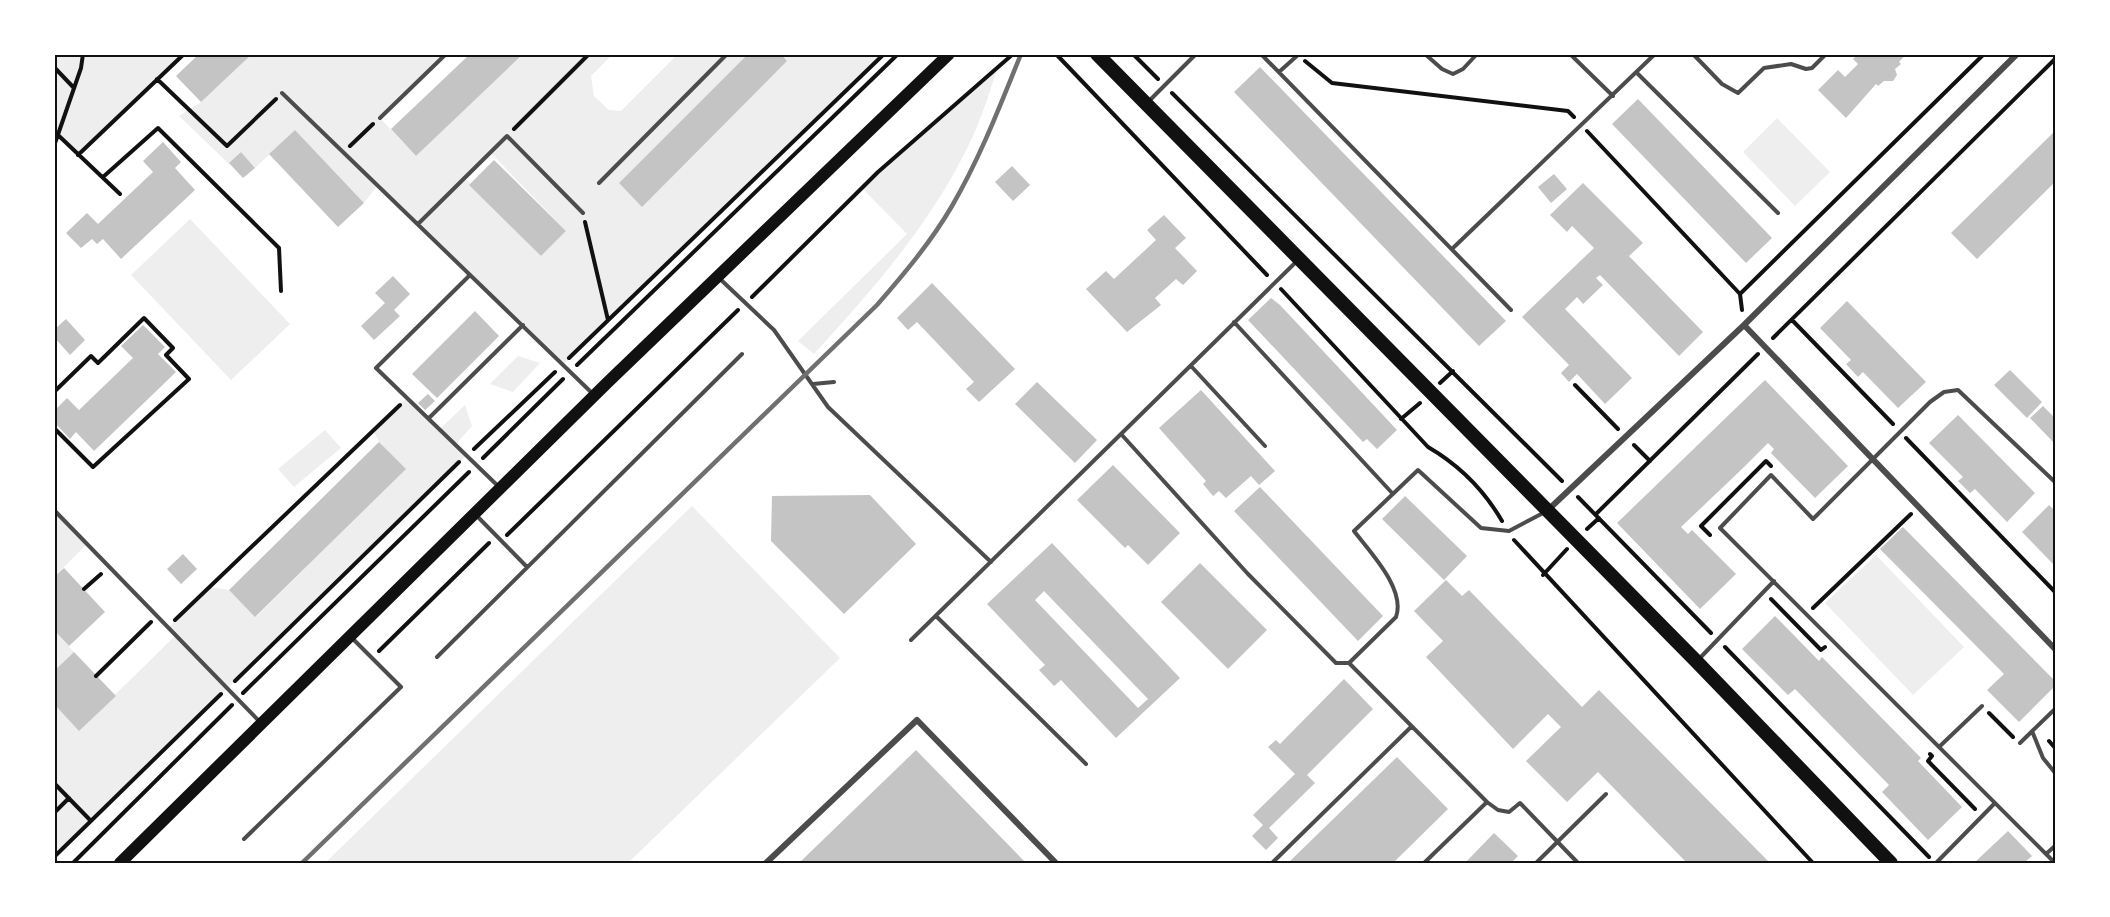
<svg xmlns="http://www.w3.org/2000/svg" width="2110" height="917" font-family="Manrope,sans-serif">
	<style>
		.green { fill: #eee; fill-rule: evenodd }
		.building { fill: #c4c4c4; fill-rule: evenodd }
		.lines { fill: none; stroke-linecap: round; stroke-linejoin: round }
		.path { stroke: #111; stroke-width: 4 }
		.service { stroke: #4c4c4c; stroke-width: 4 }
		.minor { stroke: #4c4c4c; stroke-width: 6 }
		.secondary { stroke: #111; stroke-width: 12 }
		.primary { stroke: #111; stroke-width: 14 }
		.rail { stroke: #707070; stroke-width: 4.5 }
		.neatline { fill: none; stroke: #111; stroke-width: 2 }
	</style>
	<rect width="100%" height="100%" fill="#fff"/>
	<path class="green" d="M54,54H184L78,155L58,135L54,146Z
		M252,54H446L380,118L416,156L523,54H613L591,76L594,96L609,110L621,111L678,54H748L619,183L642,206L787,61L781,54H884L563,365L377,186L364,203L295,130L255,168L241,152L230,165L179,116L201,102ZM491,153L566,231L541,256L465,178Z
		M998,67C990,90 983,114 973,136C935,219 875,287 814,354L798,341L907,234L862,188Z
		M1777,118L1830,172L1795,206L1743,152Z
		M190,219L290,324L231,380L131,275Z
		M518,356L540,363L513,392L490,384Z
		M407,398L440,429L465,405L472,426L456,444L467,455L54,857V704L79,730L176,635L169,627L209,587L229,590L256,617L405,469L379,442L373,430Z
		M325,430L341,448L294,487L278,469Z
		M692,506L840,658L628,863H325Z
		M59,515L87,544L54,577V520Z
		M1876,555L1964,647L1913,695L1825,603Z
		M54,630L74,652L54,671Z"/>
	<path class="building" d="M199,54H252L201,102L176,76Z
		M470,54H523L416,156L391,129Z
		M748,54H781L787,61L642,207L619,183Z
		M1858,54H1906L1899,62L1901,64L1895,69L1897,75L1893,81H1884L1878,86L1876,84L1846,118L1818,90L1838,70L1845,77L1858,64L1853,59Z
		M1260,67L1506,321L1479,346L1234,92Z
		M1638,99L1772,238L1746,263L1612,124Z
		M295,130L364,203L338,227L269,154Z
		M2055,131L2056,181L1977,259L1951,233Z
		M163,142L181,162L175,168L195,190L121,259L103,239L97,244L92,239L81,248L66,233L87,213L98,224L153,172L143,161Z
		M241,152L255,168L243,178L229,163Z
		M494,160L566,231L541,256L469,185Z
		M1012,166L1030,185L1013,201L995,182Z
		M1554,174L1567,189L1551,203L1538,187Z
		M1583,183L1643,243L1629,256L1703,332L1679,356L1600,275L1596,278L1603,285L1583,304L1577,297L1565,309L1632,378L1605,404L1577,374L1569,382L1561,373L1569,365L1522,317L1594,248L1572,226L1567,232L1550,215Z
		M1164,215L1186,238L1175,248L1197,271L1183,285L1176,279L1155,298L1161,305L1127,332L1086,289L1106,271L1114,279L1156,240L1147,230Z
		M393,276L410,294L394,310L400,316L374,340L361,326L385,303L375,293Z
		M932,283L1015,369L979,402L966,389L974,382L917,322L908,330L897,318Z
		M1271,298L1280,305L1397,430L1377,449L1367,439L1363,442L1248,320Z
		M1847,301L1926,382L1898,408L1863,372L1858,377L1846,364L1851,360L1820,328Z
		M475,311L499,336L437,398L412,374Z
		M66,319L85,340L70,355L54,337V330Z
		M143,325L165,347L158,354L176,372L94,451L76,432L70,439L54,422V411L67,398L79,410L133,358L121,346Z
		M2010,370L2042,402L2027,418L1994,385Z
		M1765,380L1848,466L1815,498L1771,453L1774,449L1768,443L1742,469L1681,527L1688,534L1692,530L1736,574L1700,609L1617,523Z
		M1037,382L1097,440L1075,463L1015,404Z
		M1201,390L1275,471L1259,485L1251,476L1226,498L1219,491L1213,496L1203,484L1206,481L1159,428Z
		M428,394L435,401L425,410L418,403Z
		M2043,406L2056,419V445L2030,418Z
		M1958,415L2035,493L2007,522L1975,489L1970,493L1958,481L1963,477L1929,443Z
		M379,442L406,469L255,617L229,590Z
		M1113,465L1180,533L1148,565L1128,545L1125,548L1077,500Z
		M1260,487L1383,616L1358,641L1234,511Z
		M870,495L916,544L844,614L771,541L772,496Z
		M1405,496L1467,556L1444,580L1382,519Z
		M2049,505L2056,512V567L2022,532Z
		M1903,527L2056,682V685L2019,722L1987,690L2004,674L1880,549Z
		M1052,543L1180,678L1116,738L1061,680L1054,686L1039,670L1045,665L987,604ZM1044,591L1148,699L1138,708L1035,600Z
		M183,554L197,569L181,584L167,569Z
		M1200,563L1267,630L1228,669L1161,602Z
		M64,568L105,612L69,646L54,630V577Z
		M1446,580L1462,596L1469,590L1582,707L1599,690L1770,863H1687L1598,772L1567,802L1526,761L1561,727L1548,714L1513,749L1426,657L1443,641L1414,611Z
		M1775,616L1819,661L1822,657L1921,758L1918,761L1962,807L1928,840L1882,792L1889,785L1795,689L1788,695L1742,649Z
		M74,652L116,696L79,731L54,704V671Z
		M1344,679L1373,709L1307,775L1315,783L1269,828L1278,838L1266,850L1252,836L1263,825L1253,815L1295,774L1268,747L1276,740L1280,744Z
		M916,750L1026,863H799Z
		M1397,757L1448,809L1393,863H1288Z
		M2008,831L2032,856L2024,863H1974Z
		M1494,833L1518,856L1511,863H1465Z"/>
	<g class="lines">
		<path class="path" d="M1056,54L1267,275
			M1133,54L1158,79
			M1305,61L1332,83L1568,111L1574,117
			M54,67L74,88
			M157,79L227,146L276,99
			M1172,93L1562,481
			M514,129L589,54
			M1587,131L1740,294L1742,310
			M58,135L120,194
			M54,146L81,68L83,54
			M350,146L373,124
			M78,155L184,54
			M103,177L158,128L279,248L281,291
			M585,222L608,320
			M1281,289L1428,447C1459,465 1484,490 1502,521
			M1740,294L1984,54
			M752,297L878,172L1013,54
			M1792,320L1893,424
			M1773,338L2056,58
			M569,358L884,54
			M577,365L898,54
			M1440,383L1453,371
			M1575,385L1618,429
			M54,392L91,356L98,363L144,318L173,348L166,355L189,379L93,467L54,428
			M1401,419L1420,403
			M1906,438L2056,593
			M1634,445L1650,461
			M474,449L555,372
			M483,458L563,379
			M1578,497L1711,633
			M1596,514L1758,354
			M1587,529L1599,518
			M507,535L738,310
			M1710,535L1701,526L1766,461L1771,466
			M1514,540L1813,863
			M1543,575L1567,549
			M84,589L101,574
			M1771,599L1821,650L1825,647
			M1813,608L1911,514
			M175,620L400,405
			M1725,647L1929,857
			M379,651L489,543
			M96,676L151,622
			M235,681L459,462
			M243,693L469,472
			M1989,713L2013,737
			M2049,741L2056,749
			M1930,754L1932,756L1928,761L1975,809
			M54,783L91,821
			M54,813L69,798
			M54,857L221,694
			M73,863L232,705"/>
		<path class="service" d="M1261,54L1511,310
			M1425,54L1442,69L1453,74L1463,69L1477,54
			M1570,54L1613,96
			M1693,54L1722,84L1738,93L1764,68L1791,64L1806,69L1812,68L1826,54
			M1279,72L1299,54
			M1637,73L1778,213
			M282,93L592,393
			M1149,101L1196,54
			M380,118L446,54
			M599,183L727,54
			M418,224L507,136L583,213
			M1453,248L1655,54
			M1297,261L1121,434L1248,574L1336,663H1349L1487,802L1498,810L1509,812L1520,803L1578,863
			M470,275L376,368L498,486
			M719,278L774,330L828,407L991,562
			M1234,322L1393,494
			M1191,366L1265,446
			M813,384L834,382
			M429,418L523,325
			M54,510L259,721
			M475,514L527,567
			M936,616L1086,764
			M911,640L1121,434
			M437,657L742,354
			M1699,659L1774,581
			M1349,663L1396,617C1406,589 1370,552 1354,531L1418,470L1481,528L1509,531L1545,512
			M2032,731L2043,758L2056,774
			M2020,743L2056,708
			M1939,747L1982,706
			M244,839L401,687L353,639
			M2046,854L2056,845
			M1272,863L1411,727
			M1424,863L1487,802
			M1536,863L1606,794
			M1936,863L1995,803
			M2055,863L1720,528L1771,475L1813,519L1930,402L1944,392L1958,390L2056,483"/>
		<path class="minor" d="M1744,325L2056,650
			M1548,510L1744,325L2017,54
			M766,863L917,720L1056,863"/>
		<path class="secondary" d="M120,863L608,382L949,54"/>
		<path class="primary" d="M1097,54L1697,662L1891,863"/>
		<path class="rail" d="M302,863L877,305C904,274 931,242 952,206C980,158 1000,106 1021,54"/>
	</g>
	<rect width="2110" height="917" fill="none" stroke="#ffffff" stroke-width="111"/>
	<rect x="56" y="56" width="1998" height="806" class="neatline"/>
</svg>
